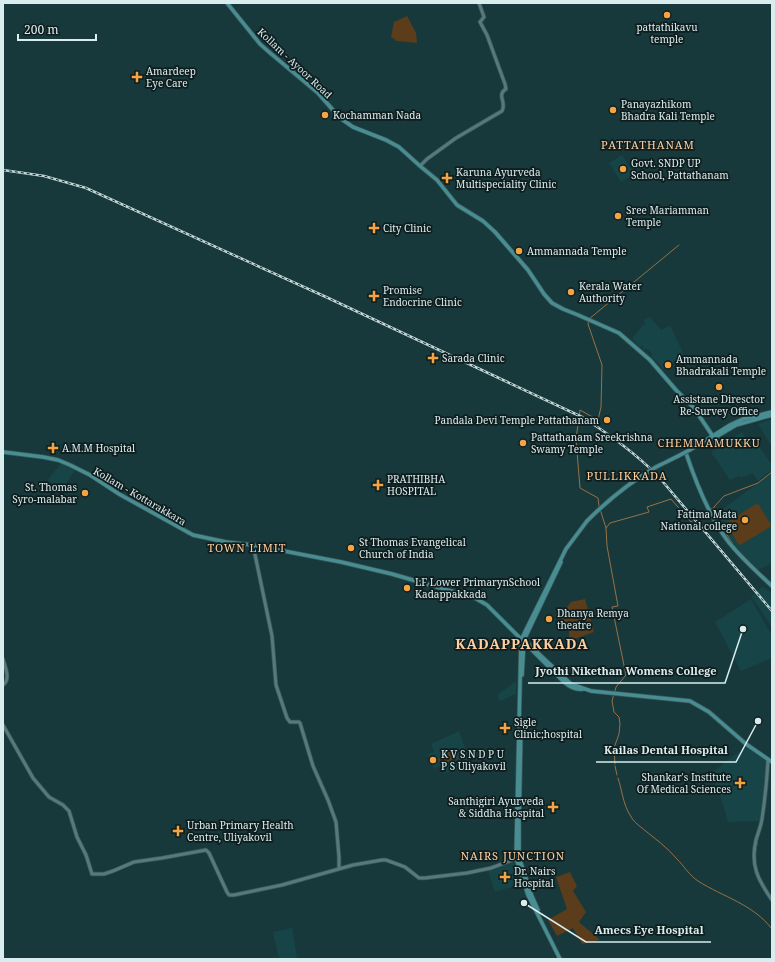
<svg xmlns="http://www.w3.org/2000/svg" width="775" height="962" font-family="'Noto Serif',serif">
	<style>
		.built { fill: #174447 }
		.green { fill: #5b3d1b }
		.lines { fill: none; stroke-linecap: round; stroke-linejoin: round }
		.stream { stroke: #987147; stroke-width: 1 }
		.minor-casing { stroke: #395557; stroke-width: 4.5 }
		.major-casing { stroke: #395557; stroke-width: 5 }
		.minor { stroke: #56797b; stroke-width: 3 }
		.major { stroke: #478d91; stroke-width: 3.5 }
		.rail-casing { stroke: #c1d6d7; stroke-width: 2.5 }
		.rail { stroke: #0f1d1e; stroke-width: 1; stroke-dasharray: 3; stroke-linecap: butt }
		.major-bridge-casing { stroke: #395557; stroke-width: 5; stroke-linecap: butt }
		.major-bridge { stroke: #478d91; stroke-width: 3.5 }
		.poi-dot { fill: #f4a443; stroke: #0f1d1e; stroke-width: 1.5 }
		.labels { text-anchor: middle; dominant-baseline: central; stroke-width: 3.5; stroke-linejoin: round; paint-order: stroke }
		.poi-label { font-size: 10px; fill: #daedee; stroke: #0f1d1e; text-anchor: start }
		.street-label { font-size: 10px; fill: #daedee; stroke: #0f1d1e }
		.neighbourhood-label { font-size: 11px; letter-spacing: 1px; fill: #fed0a1; stroke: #0f1d1e }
		.district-label { font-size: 14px; font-weight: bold; letter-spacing: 1px; fill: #fed0a1; stroke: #0f1d1e }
		.leader { fill: none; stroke: #daedee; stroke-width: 1.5 }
		.callout-dot { fill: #daedee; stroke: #0f1d1e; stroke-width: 1.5 }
		.callout-label { font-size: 11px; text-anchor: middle; font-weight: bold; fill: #daedee; stroke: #0f1d1e; stroke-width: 3.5; stroke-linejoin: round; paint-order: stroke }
	</style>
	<rect width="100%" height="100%" fill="#17393b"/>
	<path class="built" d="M622,155L634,174L621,182L609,163Z
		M650,317L661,330L670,325L684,355L663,369L651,356L652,354L650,351L647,349L643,350V345L641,347L639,346L632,338L645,323L644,320Z
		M772,419V447L758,424Z
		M742,432L749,444L752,443L754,445L757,443L772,465V470L758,481L752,473L741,478L739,476L730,480L711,452Z
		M61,463L75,470L61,492L48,480Z
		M772,473V563L758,570L745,558L730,539L716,514Z
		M762,586L772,593V627L751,596L759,590Z
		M751,599L772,636V658L741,671L715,622Z
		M516,681V694L500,701L497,695Z
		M459,731L469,759V766L445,773L438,764L435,755L439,767L433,768L428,754L434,752L431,744Z
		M745,747L768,761L760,821L728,822L719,791L710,774Z
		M514,861L522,884L495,892L488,871Z
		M292,928L297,958L279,959L273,932Z"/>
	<path class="green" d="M407,16L416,33L417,43L397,41L391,37L394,22Z
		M756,504L759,505L771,525L770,527L742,544L739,545L726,525V523Z
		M585,599L594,632L569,641V629L555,616L559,610L562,613L571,602Z
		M451,749L457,753L458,758L449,761L445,766C440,764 439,762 438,758L447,754Z
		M570,872L577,886L573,891L586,912L579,922L600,940L582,944L573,928L557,936L548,920L567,909L556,877Z"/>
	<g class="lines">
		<path class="stream" d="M599,506L598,498L580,488L576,439L580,410L598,420L601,407L602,365L588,324L589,319L679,245
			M600,509L606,528L607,546L618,606L612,607L626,675L616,687L615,691
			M711,509L714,508
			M718,522L714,511V507L724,496L758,483L772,472
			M721,526L735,547
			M606,528L610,523L649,512L647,507L671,499L691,522L692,521
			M614,694L612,701L614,712L619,717L620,724L619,734L614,748L615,764
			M615,766L617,775
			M618,778C622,790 623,804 630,815C633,821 638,825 642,828C654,838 667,847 677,859C684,866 689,875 698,881C723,897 753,904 772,929
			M756,850L758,837
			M763,883L771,896"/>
		<g class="minor-casing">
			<path id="minor" d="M420,166L427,159L456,138L502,111C507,102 496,95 506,89L505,84L487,35L480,22L484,17L479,3
				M253,545L272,636L276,685L287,718L290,722H299L300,723L313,766L328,800L336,822L339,857V868
				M3,659C5,667 11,679 3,685
				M3,725L33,778L49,797L63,805L69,811L77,837L86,855L92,874H104L113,871L134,862L162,858L206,850L209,853L227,892L229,895H234L282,885L353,865L382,860H386L405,867L419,878H425L467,873L491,868L518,858
				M768,760C767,780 765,799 762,819C761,826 758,833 756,840C750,865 758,880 772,900"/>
		</g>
		<g class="major-casing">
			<path id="major" d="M227,3L260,44L269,52L318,93L340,118L353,127L386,140L399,147L420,166L437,180L457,205L483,221L495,232L528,270L544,294L552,303L563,309L578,315L619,333L650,360L676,390L694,408L714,438L736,425L772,415
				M703,442L730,425L743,419L772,412
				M3,452L43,457L58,460L70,465L90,475L119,494L193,535L226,542L253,545L341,562L392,574L475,598L487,605L564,682C570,687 575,690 583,689
				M686,453C696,483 708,514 727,540C740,557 756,571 772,586
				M523,639L571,684L591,691L690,701L709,712L746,744L772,762
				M522,675L524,640L561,562
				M521,726L519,823V857L531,894L538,910
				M560,959L528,895L516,858L521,640L566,549L587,521"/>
		</g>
		<use href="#minor" class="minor"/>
		<use href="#major" class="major"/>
		<g class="rail-casing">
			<path id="rail" d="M3,170L44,176L86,188L326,297L582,417C609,434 635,453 658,476L772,611"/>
		</g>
		<use href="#rail" class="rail"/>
		<g class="major-bridge-casing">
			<path id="major-bridge" d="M587,521C608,500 630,482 656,467C672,459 688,452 703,442"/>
		</g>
		<use href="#major-bridge" class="major-bridge"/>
	</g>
	<g class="poi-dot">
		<circle cx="667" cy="15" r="4"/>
		<path d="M135 71h4v4h4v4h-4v4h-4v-4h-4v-4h4z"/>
		<circle cx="613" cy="110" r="4"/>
		<circle cx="325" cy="115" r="4"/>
		<circle cx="623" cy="169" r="4"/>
		<path d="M445 172h4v4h4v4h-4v4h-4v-4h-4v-4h4z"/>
		<circle cx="618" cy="216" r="4"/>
		<path d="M372 222h4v4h4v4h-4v4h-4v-4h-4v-4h4z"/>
		<circle cx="519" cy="251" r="4"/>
		<circle cx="571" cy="292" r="4"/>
		<path d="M372 290h4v4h4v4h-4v4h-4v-4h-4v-4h4z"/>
		<path d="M431 352h4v4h4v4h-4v4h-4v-4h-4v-4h4z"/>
		<circle cx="668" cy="365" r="4"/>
		<circle cx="719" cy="387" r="4"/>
		<circle cx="607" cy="420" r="4"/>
		<circle cx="523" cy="443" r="4"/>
		<path d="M51 442h4v4h4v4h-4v4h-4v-4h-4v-4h4z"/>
		<path d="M376 479h4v4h4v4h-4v4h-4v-4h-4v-4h4z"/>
		<circle cx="85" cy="493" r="4"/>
		<circle cx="745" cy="520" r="4"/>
		<circle cx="351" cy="548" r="4"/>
		<circle cx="407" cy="588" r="4"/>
		<circle cx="549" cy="619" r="4"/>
		<path d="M503 722h4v4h4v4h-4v4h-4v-4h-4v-4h4z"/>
		<circle cx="433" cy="760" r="4"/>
		<path d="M738 777h4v4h4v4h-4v4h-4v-4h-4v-4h4z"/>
		<path d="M551 801h4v4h4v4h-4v4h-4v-4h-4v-4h4z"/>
		<path d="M176 825h4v4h4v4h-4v4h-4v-4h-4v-4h4z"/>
		<path d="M503 871h4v4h4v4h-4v4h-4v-4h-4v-4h4z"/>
	</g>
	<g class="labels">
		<g class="poi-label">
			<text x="667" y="27" text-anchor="middle">pattathikavu<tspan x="667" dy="12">temple</tspan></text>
			<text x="146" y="71">Amardeep<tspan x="146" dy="12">Eye Care</tspan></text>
			<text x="621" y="104">Panayazhikom<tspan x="621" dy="12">Bhadra Kali Temple</tspan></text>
			<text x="333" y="115">Kochamman Nada</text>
			<text x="631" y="163">Govt. SNDP UP<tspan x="631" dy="12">School, Pattathanam</tspan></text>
			<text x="456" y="172">Karuna Ayurveda<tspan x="456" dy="12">Multispeciality Clinic</tspan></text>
			<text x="626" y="210">Sree Mariamman<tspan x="626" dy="12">Temple</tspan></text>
			<text x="383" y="228">City Clinic</text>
			<text x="527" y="251">Ammannada Temple</text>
			<text x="579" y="286">Kerala Water<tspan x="579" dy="12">Authority</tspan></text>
			<text x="383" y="290">Promise<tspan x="383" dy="12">Endocrine Clinic</tspan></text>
			<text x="442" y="358">Sarada Clinic</text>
			<text x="676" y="359">Ammannada<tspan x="676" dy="12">Bhadrakali Temple</tspan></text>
			<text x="719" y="399" text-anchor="middle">Assistane Diresctor<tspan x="719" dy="12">Re-Survey Office</tspan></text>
			<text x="599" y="420" text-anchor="end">Pandala Devi Temple Pattathanam</text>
			<text x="531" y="437">Pattathanam Sreekrishna<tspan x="531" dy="12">Swamy Temple</tspan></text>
			<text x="62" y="448">A.M.M Hospital</text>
			<text x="387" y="479">PRATHIBHA<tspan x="387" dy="12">HOSPITAL</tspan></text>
			<text x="77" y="487" text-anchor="end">St. Thomas<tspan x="77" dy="12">Syro-malabar</tspan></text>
			<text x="737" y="514" text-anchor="end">Fatima Mata<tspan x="737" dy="12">National college</tspan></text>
			<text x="359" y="542">St Thomas Evangelical<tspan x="359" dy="12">Church of India</tspan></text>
			<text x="415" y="582">LF Lower PrimarynSchool<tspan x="415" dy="12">Kadappakkada</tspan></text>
			<text x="557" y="613">Dhanya Remya<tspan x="557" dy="12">theatre</tspan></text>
			<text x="514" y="722">Sigle<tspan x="514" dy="12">Clinic;hospital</tspan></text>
			<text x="441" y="754">K V S N D P U<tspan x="441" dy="12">P S Uliyakovil</tspan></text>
			<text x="731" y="777" text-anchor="end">Shankar's Institute<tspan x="731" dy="12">Of Medical Sciences</tspan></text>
			<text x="544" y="801" text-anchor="end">Santhigiri Ayurveda<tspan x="544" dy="12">&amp; Siddha Hospital</tspan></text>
			<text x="187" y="825">Urban Primary Health<tspan x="187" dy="12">Centre, Uliyakovil</tspan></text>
			<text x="514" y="871">Dr. Nairs<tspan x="514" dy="12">Hospital</tspan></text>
		</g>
		<g class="street-label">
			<text transform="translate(295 63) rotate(43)">Kollam - Ayoor Road</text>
			<text transform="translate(140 496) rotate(30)">Kollam - Kottarakkara</text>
		</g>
		<g class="neighbourhood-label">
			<text x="648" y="144">PATTATHANAM</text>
			<text x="709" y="442">CHEMMAMUKKU</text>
			<text x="627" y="475">PULLIKKADA</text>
			<text x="247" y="547">TOWN LIMIT</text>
			<text x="513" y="855">NAIRS JUNCTION</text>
		</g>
		<g class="district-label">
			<text x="522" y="643">KADAPPAKKADA</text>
		</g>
	</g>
	<path class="leader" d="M743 629L725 683H528M758 721L736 762H596M524 903L586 942H711"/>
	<g class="callout-dot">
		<circle cx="743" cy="629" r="4"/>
		<circle cx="758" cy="721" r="4"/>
		<circle cx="524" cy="903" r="4"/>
	</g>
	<g class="callout-label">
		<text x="626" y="675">Jyothi Nikethan Womens College</text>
		<text x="666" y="754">Kailas Dental Hospital</text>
		<text x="649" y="934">Amecs Eye Hospital</text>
	</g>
	<rect width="775" height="962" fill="none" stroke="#daedee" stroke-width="8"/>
	<path d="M18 34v6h78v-6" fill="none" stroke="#daedee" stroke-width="2"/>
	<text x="24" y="34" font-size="12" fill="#daedee" stroke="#0f1d1e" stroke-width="3" paint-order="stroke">200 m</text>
</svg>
